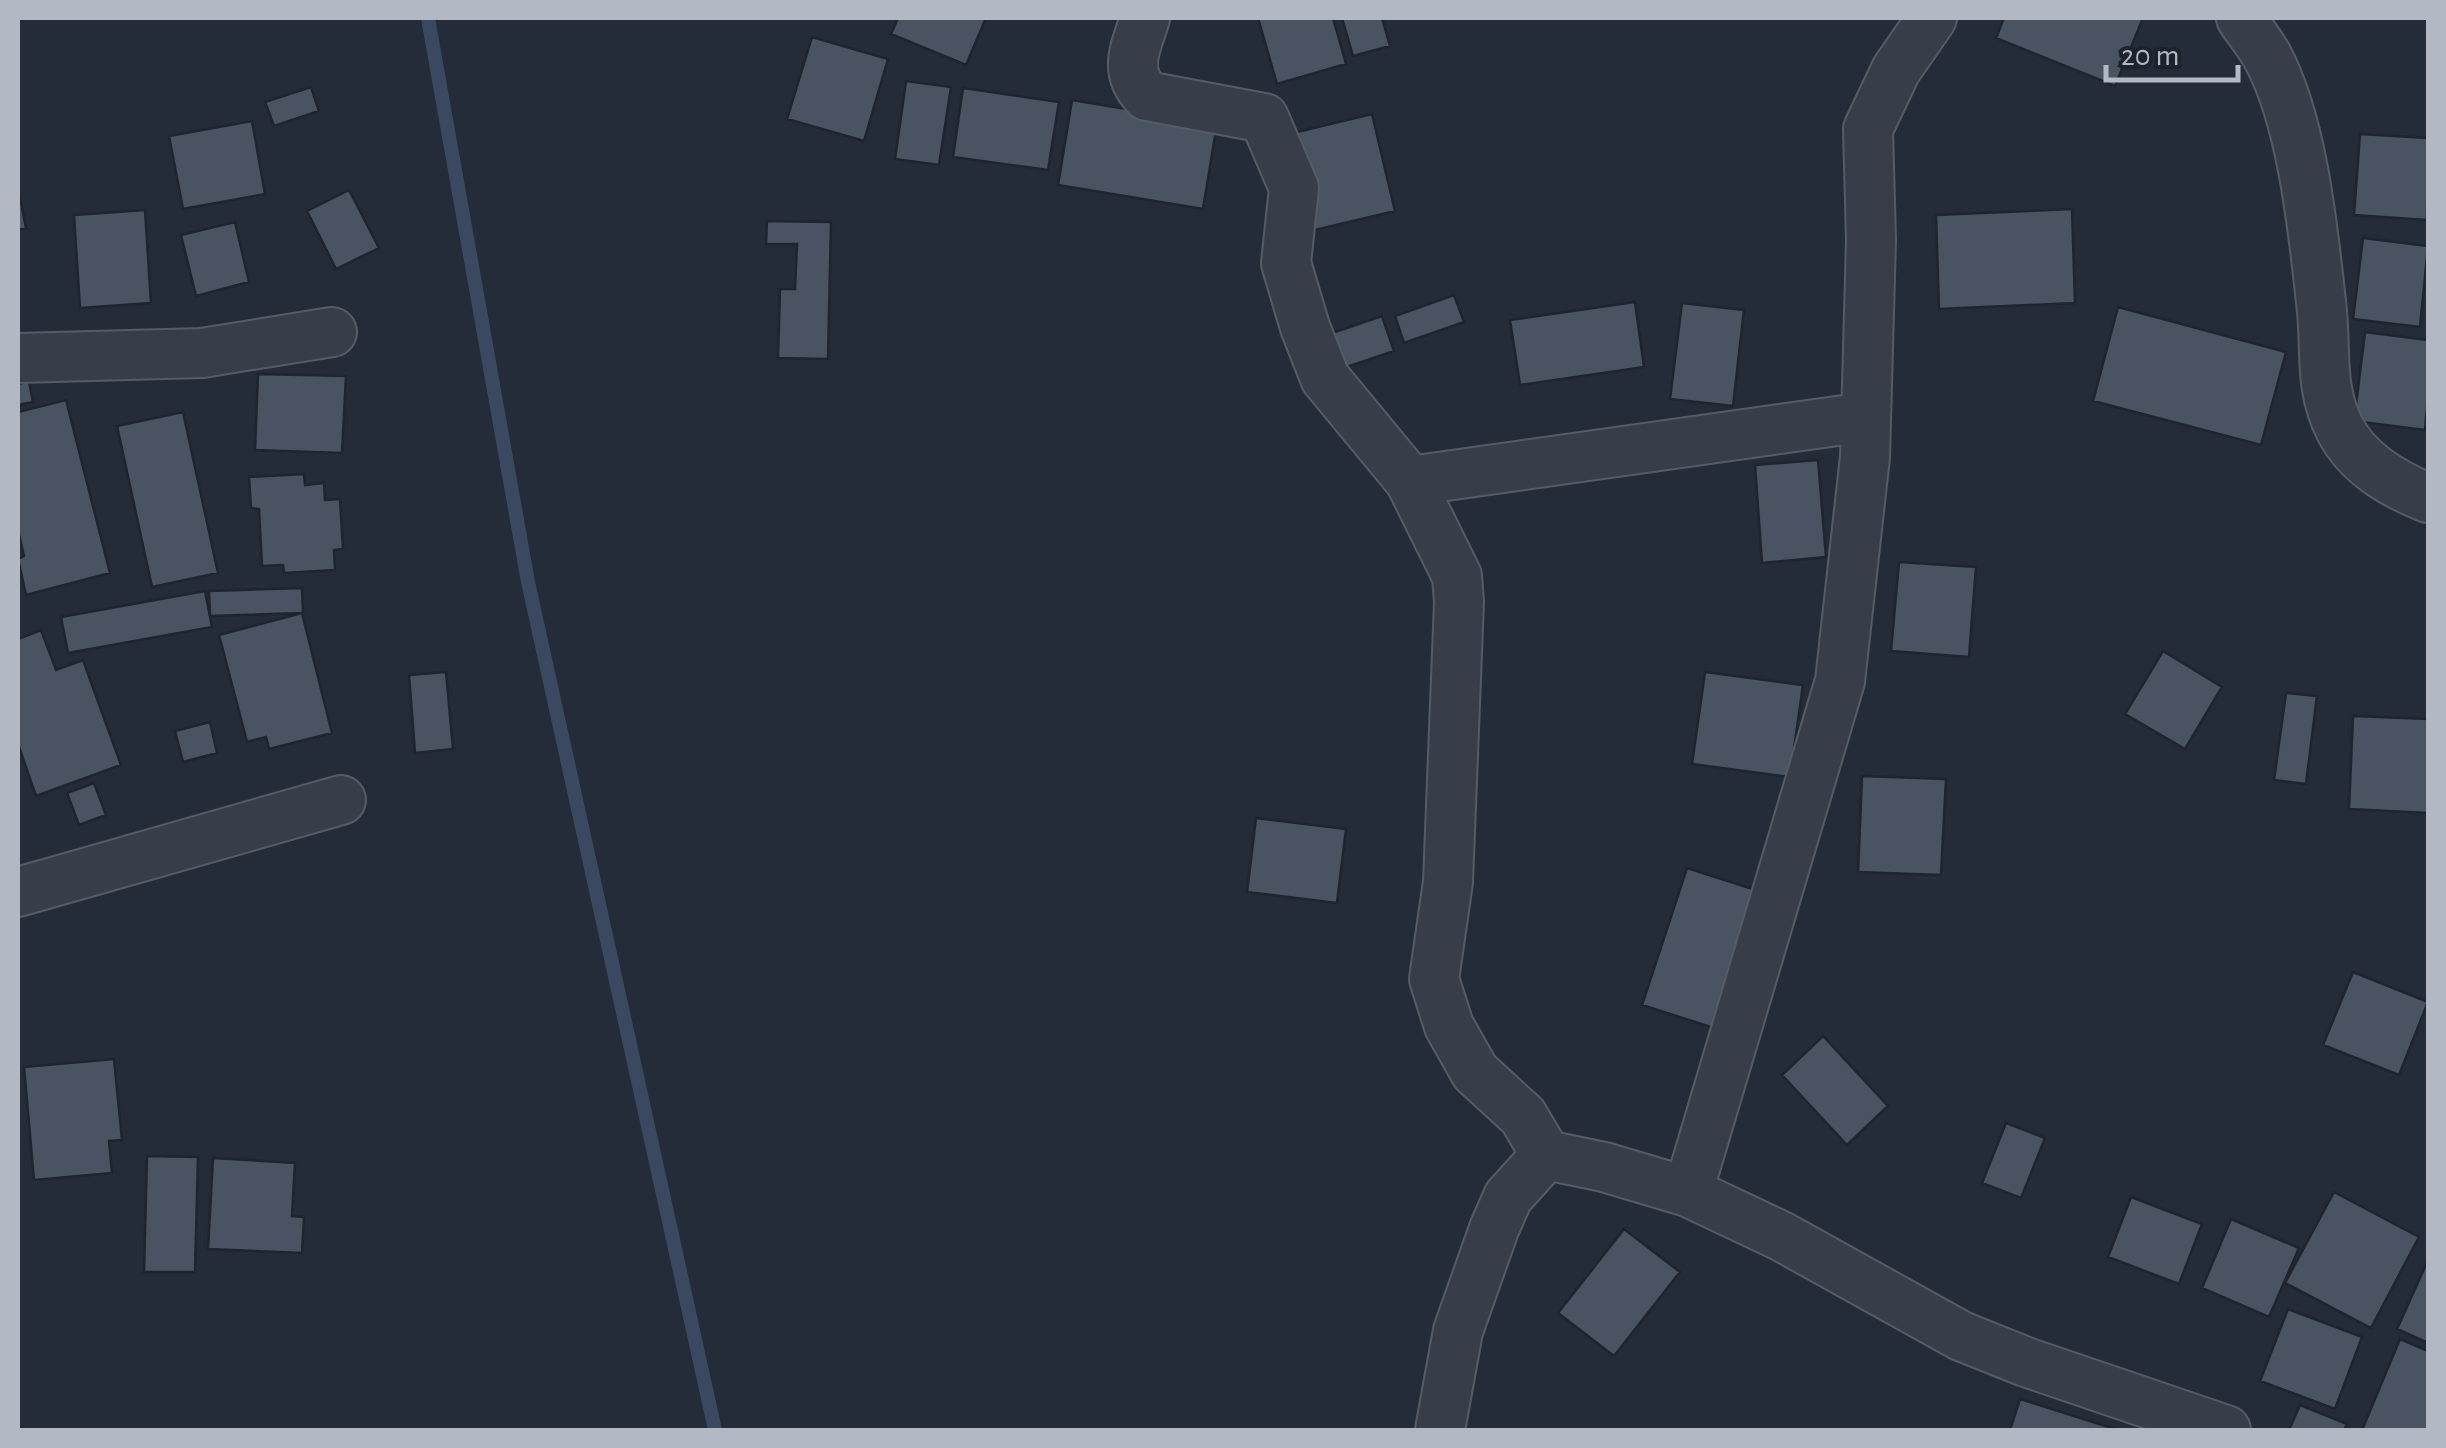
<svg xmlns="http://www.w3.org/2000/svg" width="2446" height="1448" font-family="'Alegreya Sans',sans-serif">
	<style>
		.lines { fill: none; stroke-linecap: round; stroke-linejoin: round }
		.stream { stroke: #3a4960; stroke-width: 14 }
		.building { fill: #4a5362; stroke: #1e252f; stroke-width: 2.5 }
		.minor-casing { stroke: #555c66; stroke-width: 52 }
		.minor { stroke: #373e49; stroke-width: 48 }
	</style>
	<rect width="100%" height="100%" fill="#232c38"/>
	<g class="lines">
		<path class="stream" d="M428,18L528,582L715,1430"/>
	</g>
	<path class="building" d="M898,18H986L966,65L891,34Z
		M1258,18H1333L1346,64L1277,84Z
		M1342,18H1382L1390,46L1353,56Z
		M2004,18H2143L2115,86L1996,38Z
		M812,37L888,59L864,141L787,119Z
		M906,81L951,87L939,165L895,159Z
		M311,87L319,111L274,126L265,102Z
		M963,88L1059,102L1048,170L953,157Z
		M1072,100L1217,124L1203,209L1058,185Z
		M1372,114L1395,211L1315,230L1293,133Z
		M252,121L265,194L183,209L169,136Z
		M2360,134L2428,138L2427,220L2354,215Z
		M18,188L26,228L18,230Z
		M349,190L379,248L336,269L307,211Z
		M2072,209L2075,303L1939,309L1936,215Z
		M145,210L151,303L80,308L74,215Z
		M767,221L831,222L828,359L778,358L780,289H795L797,244H766Z
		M235,222L249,282L196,296L181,235Z
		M2363,238L2428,246L2420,327L2353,319Z
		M1454,295L1464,322L1404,343L1395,316Z
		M1635,302L1644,367L1520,385L1510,320Z
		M1682,303L1744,310L1733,406L1670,399Z
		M2118,307L2286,352L2261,445L2093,401Z
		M1382,316L1394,351L1335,371L1323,336Z
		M2365,332L2428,340V397L2425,430L2354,421Z
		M258,374L346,376L342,453L255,450Z
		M29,381L33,402L18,405V384Z
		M66,400L110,573L26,595L18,559L24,556L18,530V412Z
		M183,412L218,573L152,587L117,426Z
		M1818,460L1826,557L1762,563L1755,465Z
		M304,474L305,485L324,483L325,500L340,499L343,549L334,550L335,570L284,573L283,565L262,566L259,509L251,508L249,477Z
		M1899,562L1976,567L1969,657L1891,651Z
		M302,588L303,613L210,616L209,591Z
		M205,591L212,627L68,653L61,617Z
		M302,613L332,733L269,749L266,737L247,742L219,635Z
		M41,630L56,670L83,660L121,765L36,796L18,744V639Z
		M2163,651L2222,687L2185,749L2125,714Z
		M446,672L453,749L415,753L409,675Z
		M1705,672L1803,685L1790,777L1692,764Z
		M2286,693L2317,696L2306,784L2274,780Z
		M2353,716L2428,719V813L2349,809Z
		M210,722L217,753L183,762L175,731Z
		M1862,776L1946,779L1941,875L1858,872Z
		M94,783L106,815L79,825L67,793Z
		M1256,818L1346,829L1337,903L1247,892Z
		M1687,868L1759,891L1714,1028L1642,1005Z
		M2353,972L2428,1002L2399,1075L2323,1045Z
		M1823,1036L1888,1106L1847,1145L1782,1075Z
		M114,1059L122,1140L109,1141L112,1173L34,1180L24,1067Z
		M2006,1123L2045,1138L2021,1198L1982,1183Z
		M147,1156L198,1157L195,1272H144Z
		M213,1158L295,1163L292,1216L304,1217L302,1253L208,1249Z
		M2334,1192L2419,1237L2371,1328L2285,1283Z
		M2131,1197L2202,1224L2179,1284L2108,1257Z
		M2231,1219L2299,1248L2269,1317L2202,1288Z
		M1624,1229L1680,1272L1614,1356L1558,1313Z
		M2428,1260V1343L2397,1329Z
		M2288,1309L2362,1337L2335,1409L2260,1381Z
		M2400,1339L2428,1351V1430H2362Z
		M2020,1399L2118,1430H2010Z
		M2300,1405L2347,1424L2344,1430H2289Z"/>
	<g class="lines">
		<g class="minor-casing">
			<path id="minor" d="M1145,18C1136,48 1122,70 1147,96L1264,118L1294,188L1286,263L1305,327L1325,378L1410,481L1457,576L1459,602L1448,882L1434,979L1449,1026L1475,1072L1523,1116L1546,1155L1604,1167L1688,1192L1781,1236L1961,1336L2026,1362L2226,1430
				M2241,18C2249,30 2259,42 2267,56C2302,120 2313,228 2321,302C2327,347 2318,386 2340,429C2358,464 2393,484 2428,498
				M18,358L202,353L332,332
				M1410,481L1866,417
				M18,892L341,800
				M1688,1192L1840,681L1865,457L1871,240L1868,129L1896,70L1932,18
				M1440,1430L1458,1331L1494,1229L1508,1197L1546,1155"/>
		</g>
		<use href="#minor" class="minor"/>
	</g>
	<rect width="2446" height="1448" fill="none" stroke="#b2b9c5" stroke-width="40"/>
	<path d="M2106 65v15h132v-15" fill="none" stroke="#b2b9c5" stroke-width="5"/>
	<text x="2121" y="65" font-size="30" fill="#b2b9c5" stroke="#1c232d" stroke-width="8" paint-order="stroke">20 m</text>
</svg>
